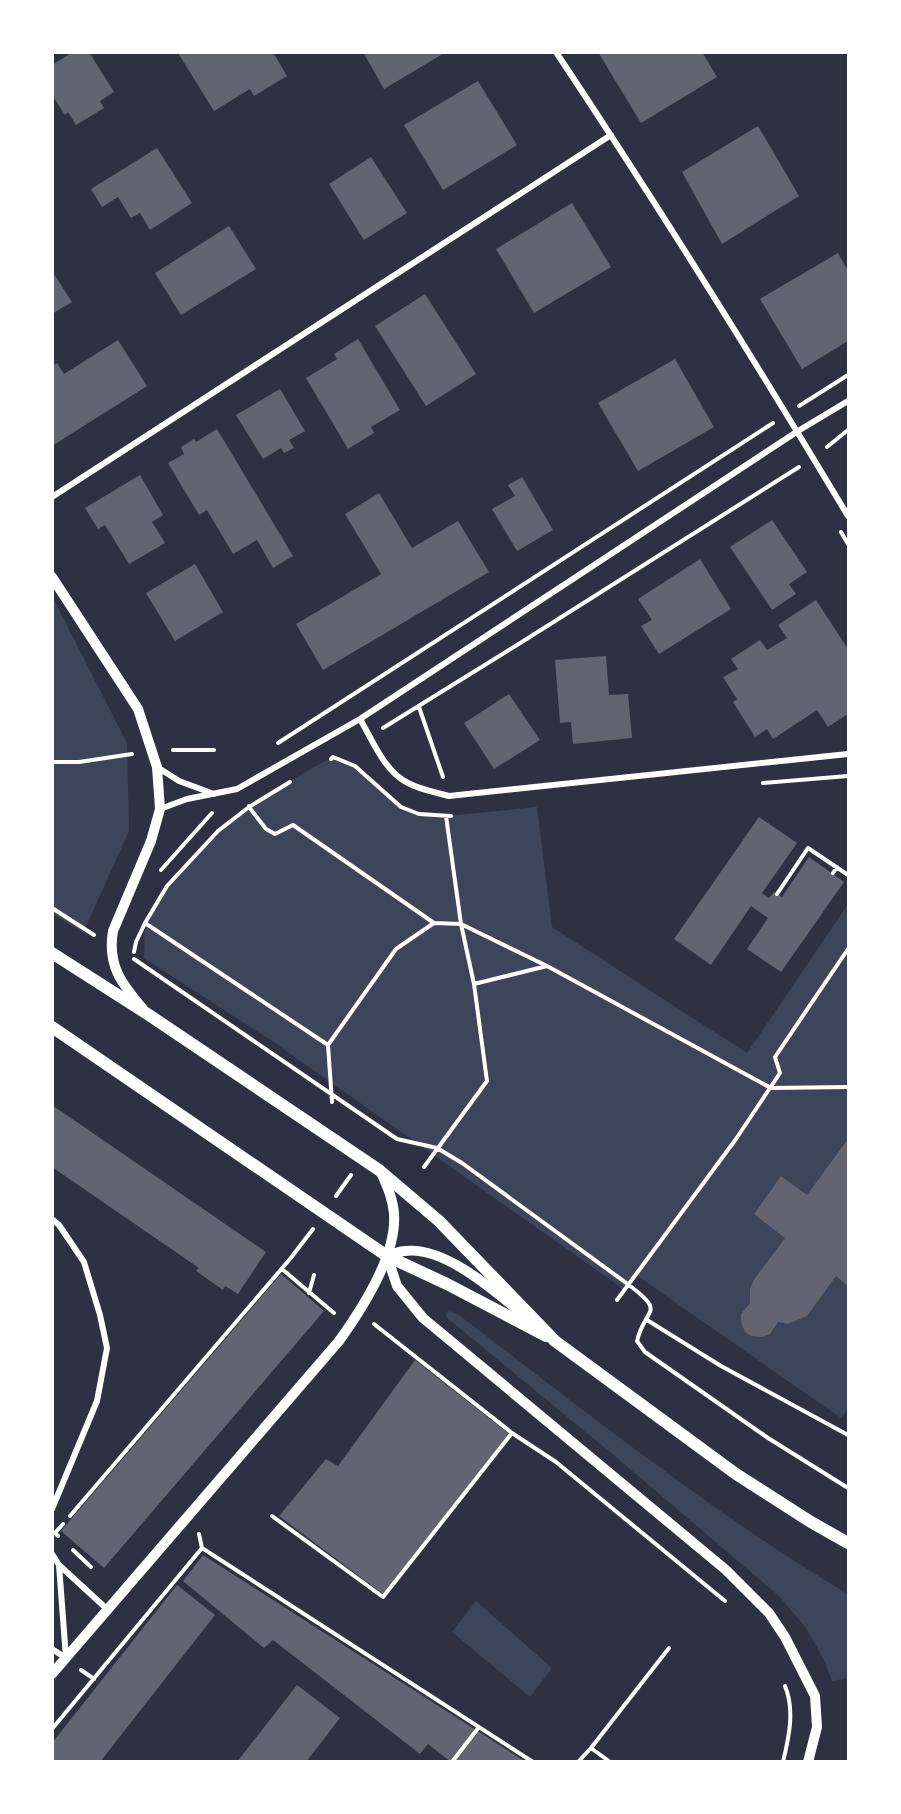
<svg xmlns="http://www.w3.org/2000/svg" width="901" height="1814" font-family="'Fira Sans Condensed',sans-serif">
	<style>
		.green { fill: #3c4559 }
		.building { fill: #626471 }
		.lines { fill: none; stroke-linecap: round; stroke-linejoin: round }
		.path { stroke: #fff; stroke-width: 4 }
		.minor { stroke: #fff; stroke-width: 6 }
		.tertiary { stroke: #fff; stroke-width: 10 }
		.secondary { stroke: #fff; stroke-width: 12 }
	</style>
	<rect width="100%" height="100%" fill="#2d3142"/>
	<path class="green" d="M52,596L127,743L129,831L83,933L53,914Z
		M333,757L355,766L400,807L419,814L446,816L537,807L552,927L747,1053L848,904V1409L841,1418L636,1275L629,1285L622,1288L275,1043L144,958L145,923L167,886L218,831L249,807L310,769Z
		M450,1311L459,1315C586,1412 711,1512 848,1594V1678L832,1681L823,1658L806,1628L779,1596L617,1458L446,1317V1314Z
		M476,1601L552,1668L530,1697L452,1632Z"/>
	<path class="building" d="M73,52H89L114,92L100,101L104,108L76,125L68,112L65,115L52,95V65Z
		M179,52H277L274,54L287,76L254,96L250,89L214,111L178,53Z
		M363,52H446L384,89Z
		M598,52H702L717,77L641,123Z
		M478,81L517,145L443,190L404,125Z
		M758,126L799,196L722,244L682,172Z
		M157,148L192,203L150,230L140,213L131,218L118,197L102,207L91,189Z
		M371,157L407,213L364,240L329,184Z
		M572,203L611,267L534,313L496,249Z
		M229,226L256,269L181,315L155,273Z
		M838,253L848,271V341L802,369L760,299Z
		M52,271L72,302L52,314Z
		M425,294L476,374L426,406L375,326Z
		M358,339L400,410L371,427L374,433L348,449L306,378L337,359L334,354Z
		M118,340L147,386L52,446V366L57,363L64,374Z
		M675,359L714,427L638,471L598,403Z
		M280,389L305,431L289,440L294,448L284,453L281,448L263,459L236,415Z
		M217,429L293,556L273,568L257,540L233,554L207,510L199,515L168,463L184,454L181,447L194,439L196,442Z
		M140,475L163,515L152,522L165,543L129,564L105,525L98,529L85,508Z
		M522,477L553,530L517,551L492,509L515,496L508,485Z
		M379,493L412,548L458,521L489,572L323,670L296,624L381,574L345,514Z
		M772,520L807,572L789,584L796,594L772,610L730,547Z
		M700,559L731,609L659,654L641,626L652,620L638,599Z
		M195,564L223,612L175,641L146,593Z
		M816,600L848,649V714L828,727L817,710L773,739L767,729L755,737L733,702L737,699L723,677L738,669L731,659L760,640L767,650L787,638L778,625Z
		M606,656L609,695L628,694L632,738L573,744L571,722L560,723L555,660Z
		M509,694L540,740L494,769L464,723Z
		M759,817L797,843L762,893L769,898L774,892L782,897L809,857L844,882L781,972L747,949L768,918L751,906L711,965L674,939Z
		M52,1105L266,1252L238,1294L225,1286L223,1290L196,1271L199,1268L52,1167Z
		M848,1139V1286L836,1276L807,1316L788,1324L778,1322L770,1334L762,1337L751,1336L745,1332L741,1322V1314L750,1303V1288L755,1278L785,1238L754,1214L781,1176L807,1195Z
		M281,1274L324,1311L104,1568L61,1531Z
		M415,1360L509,1434L383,1594L279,1516L326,1459L338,1466Z
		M203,1555L526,1762H451L428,1744L420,1754L273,1640L264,1648L183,1581Z
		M177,1585L215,1615L100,1762H52V1743Z
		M297,1685L340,1718L306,1762H237Z"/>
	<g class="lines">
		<path class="path" d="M799,406L848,375
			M827,447L848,430
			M841,532L848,544
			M419,707L443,777
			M383,728L525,640L799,467
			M278,743L773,423
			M173,750H214
			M331,759L333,757L355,766L401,807L419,814L451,816
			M52,762H79L132,754
			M290,782L249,807L266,829L275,834L293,825L434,923L461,924L547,966
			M763,783L848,776
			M161,870L212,813
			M833,873L837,867
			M777,894L808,848L848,875
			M52,908L94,935
			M145,923L328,1045
			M134,952L136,942L145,923L167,886L218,831L249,807V806
			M134,959L397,1139L437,1148L462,1163L629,1285C667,1314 645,1307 637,1341L645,1352L768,1438L848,1488
			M474,984L547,966L771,1088L848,1087
			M332,1102L328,1045L396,949L434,923
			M424,1167L487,1081L474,984L461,924L446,816
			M336,1196L351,1175
			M282,1269L334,1313
			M309,1293L314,1275
			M617,1300L736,1139L780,1073L775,1057L848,949
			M647,1320L721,1366L848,1435
			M512,1433L556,1462L725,1601
			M70,1516L290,1259L313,1229
			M272,1516L383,1597L512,1433L374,1324
			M199,1534L202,1548
			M58,1536L55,1533L63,1524
			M73,1550L91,1567
			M81,1670L94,1679
			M52,1729L202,1548L533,1762
			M591,1748L669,1648
			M452,1762L479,1727
			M578,1762L591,1748L610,1762
			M783,1762C789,1737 795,1710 785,1686"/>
		<path class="minor" d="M556,52C657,204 754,359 848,516
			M52,497L611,135
			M360,719C373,741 384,771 408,783C421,790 435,792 449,796L848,754
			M157,767L179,781L214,794
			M160,809L187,799L237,789L360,719L798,431L848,401
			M52,1219L59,1225L84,1262L100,1315L107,1348L97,1401L52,1509
			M52,1554L59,1565L108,1610
			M59,1565L66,1658
			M52,1649L66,1658"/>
		<path class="tertiary" d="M52,577L138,709L157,767L160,809L151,841L113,931C107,966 122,984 143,1009
			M387,1256L397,1286L423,1318L726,1570L769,1613L785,1637L815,1696L817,1727L808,1762
			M387,1256C392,1255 399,1251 405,1251C445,1246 496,1292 525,1316
			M52,1674L339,1341C362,1309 397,1255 394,1214C393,1198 386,1184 380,1170"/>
		<path class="secondary" d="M52,953L149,1015L379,1170L439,1221L555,1341L736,1474L811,1522L848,1543
			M52,1027L387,1256L447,1284L546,1336"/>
	</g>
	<rect width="901" height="1814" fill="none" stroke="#ffffff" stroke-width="108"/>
</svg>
